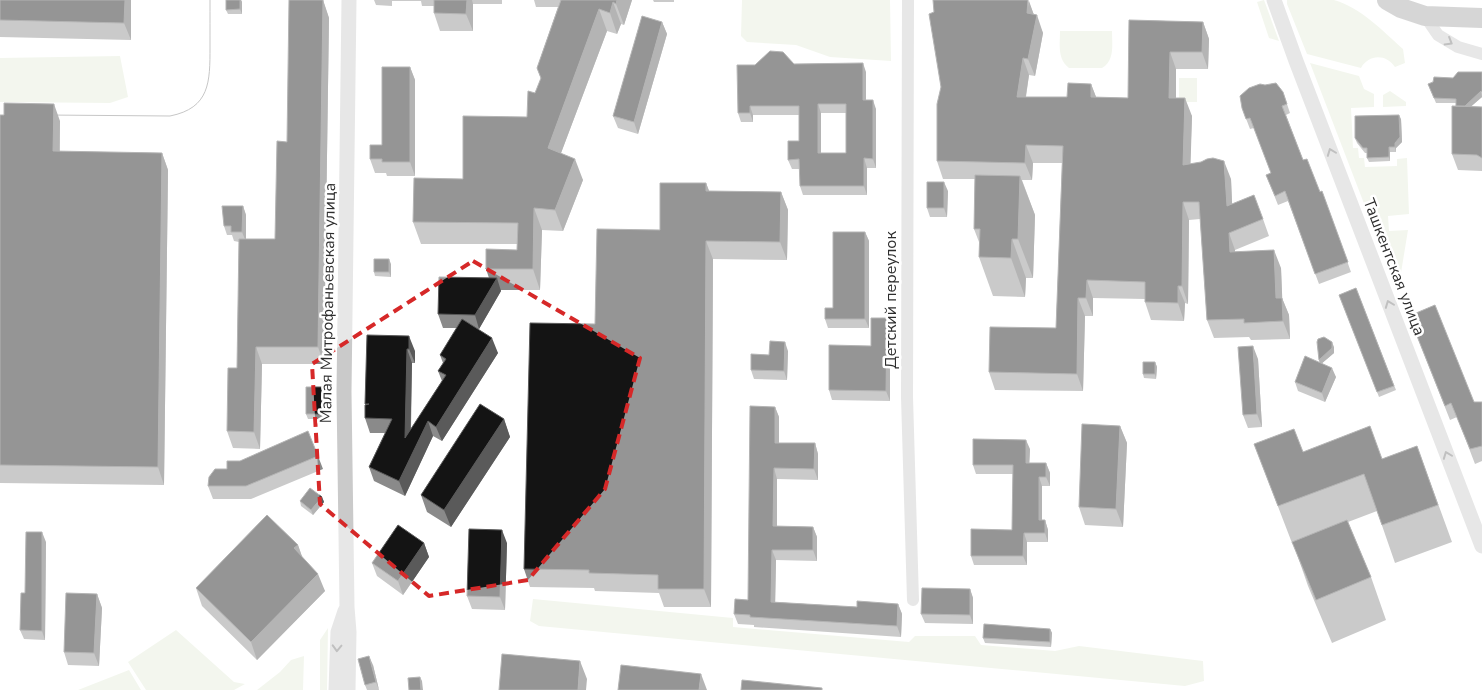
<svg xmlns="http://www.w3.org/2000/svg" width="1482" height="690" font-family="'Nunito Sans',sans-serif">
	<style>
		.green { fill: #e4ecd9 }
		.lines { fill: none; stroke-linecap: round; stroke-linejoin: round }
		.minor { stroke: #cacaca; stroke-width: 12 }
		.tertiary { stroke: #cacaca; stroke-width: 15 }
		.primary { stroke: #a5a5a5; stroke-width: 20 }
		.tram { stroke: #828282; stroke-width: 1 }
		.wall { fill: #8a8a8a; fill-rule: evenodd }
		.shaded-wall { fill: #5a5a5a }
		.building { fill: #141414; stroke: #5a5a5a; fill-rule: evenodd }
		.oneway { stroke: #747474 }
		.marked { fill: none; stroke: #d62828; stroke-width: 4; stroke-dasharray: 10 6; stroke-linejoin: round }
		.labels { text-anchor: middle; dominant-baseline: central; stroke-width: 5; stroke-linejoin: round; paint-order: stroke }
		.street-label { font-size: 16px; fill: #2d2d2d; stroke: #fff }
	</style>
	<rect width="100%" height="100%" fill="#fff"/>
	<path class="green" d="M742,0H890L891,61L830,57L796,45L747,42L741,36Z
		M1264,0L1279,41L1269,38L1257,2Z
		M1287,0C1300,0 1323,0 1334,0C1360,7 1384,32 1403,49L1405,63L1395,67C1386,54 1369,54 1361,68L1307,54L1287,4Z
		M1060,31H1112C1112,44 1115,61 1102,68H1069C1057,59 1060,44 1060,31Z
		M120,56L128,97L110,103L0,102V58Z
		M1310,63L1359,76L1364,89L1374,94V107L1351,108L1353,148H1358L1359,158H1364L1365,167L1397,166V159L1407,158L1409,214L1388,216L1389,231L1408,230L1400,279H1393Z
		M1179,78H1197V102H1179Z
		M1390,91L1406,102V106L1383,107V95Z
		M533,599L733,618V627L909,642L915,636H975L981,645L1055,651L1079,646L1203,661L1204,681L1185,686L539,626L530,621Z
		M328,628L327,690H320V640Z
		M176,630L234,682L245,684L234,690H146L128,662Z
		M304,656L303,690H257L280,672L291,660Z
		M129,670L141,690H78Z"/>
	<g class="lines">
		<path class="minor" d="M908,0L907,397L913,600
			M1425,16L1438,35L1458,47L1482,54"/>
		<path class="tertiary" d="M1274,0L1296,61L1482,546
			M336,690L338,632L345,611
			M348,690L349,632L347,607L344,392L349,0"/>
		<path class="primary" d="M1387,0L1401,8L1425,16L1482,18"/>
		<path class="tram" d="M45,115L170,116C210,108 210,82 210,47C210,31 210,16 210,0"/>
	</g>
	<path class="wall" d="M0,0H131V40L0,37Z
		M226,0H241L242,2V14H228L226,10Z
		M323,0L329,18L324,364H262L260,449L233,448L227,431L237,368L239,242L234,241L232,235H227L224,226L243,206L246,215V239H275L287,142Z
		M374,0H502V4H473V31H440L434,13V6H422L421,1H392V6L376,5Z
		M534,0H632L624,25L621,24L617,34L607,31L561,153L583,180L563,231L542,230L540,290H501V291L479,329H477L498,353L442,441L433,436L405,496L374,481L369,467L385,433H370L365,418L367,335L415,351V363H412L411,429L442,381L438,371L443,363L440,355L457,328H443L438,314L489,278L486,269L517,250V244H421L413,222L463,179L527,117L541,79L537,68L558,7H536Z
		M653,0H674V2H654Z
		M1028,0L1034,15L1043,33L1035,76L1029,75L1026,97H1067L1091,84L1096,97L1128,98L1129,20L1203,22L1209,39L1208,69H1176V98L1192,116L1190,164L1231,179L1232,204L1263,219L1269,236L1235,250V252L1281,268L1282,298L1289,315L1290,339L1251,340L1249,337L1214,338L1207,320L1200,219L1189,220L1188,304L1185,303L1184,321L1151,320L1145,302V299L1093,298V316H1085L1083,391L995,390L989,372L1056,328L1062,163H1033L1032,180H1022L1035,215L1033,278H1026L1025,297L993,296L979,257V242L974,229L975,179H943L937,161L941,87L934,12Z
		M662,22L667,34L638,134L618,128L613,116Z
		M794,64L866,72V100L876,109V168H867V195H803L800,186V169H792L788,160L799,141V115H753V122H741L738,113L755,65ZM821,113H846V153H821Z
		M410,67L415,80V176H387L386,173H375L370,159L382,145Z
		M1482,72V97L1471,106L1482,107V171L1458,170L1452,154L1456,103H1436L1428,84L1453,78Z
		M1283,92L1290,113L1286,115L1303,160L1320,192L1322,191L1351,272L1319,284L1288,201L1278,205L1266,175L1271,173L1254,128L1250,129L1242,108Z
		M0,115L60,121V152L162,153L168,170L164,485L0,483Z
		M1401,119L1402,142L1396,148V152H1390V161L1369,162L1367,158V153H1365L1357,143L1355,138Z
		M706,183L709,191L781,192L788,210L787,260L713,259L711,607H664L659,593L595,591L594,588L530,587L524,569L595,324Z
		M948,191L947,217H930L927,208Z
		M865,232L869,241V328H828L825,319L833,308Z
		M391,264V277L375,276L374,272Z
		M1356,288L1396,390L1379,397L1339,295Z
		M1409,316L1474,402H1482V461L1475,464L1457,417L1450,420Z
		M890,328V401L832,400L829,390L871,346Z
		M1334,347V353L1322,363L1336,377L1325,402L1298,391L1295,382L1320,362L1319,360Z
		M788,351L787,380L754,379L751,370L769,355Z
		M1258,359L1262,427L1248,428L1243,415Z
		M1155,362L1157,367L1156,379L1144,378L1143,374Z
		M323,391V419H308L306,414Z
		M775,407L779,417V443H815L818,454V480L777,479V526L813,527L817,537V561L776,560L775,602L857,607L898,604L902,614L901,637L754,627V625L738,624L734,614L748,600Z
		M504,419L510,437L451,527L427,512L421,495Z
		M1120,426L1127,443L1123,527L1085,525L1079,507Z
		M1254,444L1303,452L1382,459L1417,446L1452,542L1395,563L1377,511L1348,522L1371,577L1386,620L1332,643L1308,586L1293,543H1292Z
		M1030,449L1029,463H1046L1050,473V486H1042V520H1045L1048,530V542H1027V565H974L971,556L1012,530L1013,474H976L973,465Z
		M318,456L323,469L251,499H213L208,486L227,469L240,461Z
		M322,497L324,502L313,515L301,506L300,501Z
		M46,542L45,640L24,639L20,630L25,593Z
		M424,543L429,557L403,595L377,576L372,563Z
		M507,543L505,610L472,609L467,596Z
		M298,545L302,557L325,591L257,660L202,606L196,588Z
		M970,589L973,598V624L925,623L921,614Z
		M97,594L102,608L99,666L68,665L64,652Z
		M1050,629L1052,633L1051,647L985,643L983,638Z
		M373,665L379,690H367L365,685Z"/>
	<path class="shaded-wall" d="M125,0H131V40L124,23Z
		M240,0H241L242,2V14L240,9Z
		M323,0L329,18L324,364L318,347Z
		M467,0H472L473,4V31L466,14Z
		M617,0H632L624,25L616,4Z
		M1029,1L1035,18L1027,13Z
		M613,2L621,24L617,34L610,13Z
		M599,9L607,31L555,169L548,148Z
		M1037,15L1043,33L1035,76L1028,59Z
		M662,22L667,34L638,134L634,122Z
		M1203,22L1209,39L1208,69L1202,52Z
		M1170,52L1176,69V115L1169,98Z
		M1023,58L1029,75L1023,114L1017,97Z
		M863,63L866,72V109L863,100Z
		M410,67L415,80V176L410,162Z
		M1091,84L1098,102L1091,97Z
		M1481,91L1482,97L1458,118L1456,114Z
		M1185,98L1192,116L1190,183L1183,165Z
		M873,100L876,109V168L873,159Z
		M54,104L60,121L59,169L53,151Z
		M818,104L821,113V162L818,153Z
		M750,106L753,115V122L750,113Z
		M1399,115L1401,119L1402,142L1396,148V152L1395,147V143Z
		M1026,145L1033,163L1032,180L1025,163Z
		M1389,147L1390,152V161L1389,157Z
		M162,153L168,170L164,485L158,467Z
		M864,158L867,168V195L864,186Z
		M575,159L583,180L563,231L555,210Z
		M1224,161L1231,179L1233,224L1227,206Z
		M1020,176L1035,215L1033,278L1018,239Z
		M944,182L948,191L947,217L944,208Z
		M706,183L713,201L706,191Z
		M781,192L788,210L787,260L780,242Z
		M1183,202L1189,220L1188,304L1182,286Z
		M243,206L246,215V242L242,232Z
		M534,208L542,230L540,290L533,269Z
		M865,232L869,241V328L865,319Z
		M1229,233L1235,250L1236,270L1230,252Z
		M1012,239L1026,278L1025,297L1011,258Z
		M706,241L713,259L711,607L704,589Z
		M1274,250L1281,268L1283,316L1276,298Z
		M389,259L391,264V277L389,272Z
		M497,278L501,291L479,329L475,315Z
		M1087,280L1093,298V316L1086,298Z
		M1178,286L1185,303L1184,321L1178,303Z
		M1078,298L1085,316L1083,391L1077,374Z
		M1282,298L1289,315L1290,339L1283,321Z
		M887,318L890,328V401L886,391Z
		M409,336L415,351V363L409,349Z
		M492,338L498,353L442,441L436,427Z
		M785,342L788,351L787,380L784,371Z
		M1332,342L1334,347V353L1320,365L1319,360Z
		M1253,346L1258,359L1262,427L1257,414Z
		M256,347L262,364L260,449L254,432Z
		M407,349L412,363L410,453L405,438Z
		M1155,362L1157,367L1156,379L1155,374Z
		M1332,368L1336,377L1325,402L1322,393Z
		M322,387L323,391V419L322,414Z
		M775,407L779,417V453L775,443Z
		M504,419L510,437L451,527L444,510Z
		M428,421L433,436L405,496L399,481Z
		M1120,426L1127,443L1123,527L1116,509Z
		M1026,440L1030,449L1029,472L1026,463Z
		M815,443L818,454V480L814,469Z
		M1046,463L1050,473V486L1046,477Z
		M774,468L777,479V537L773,526Z
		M1039,477L1042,486V529L1039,520Z
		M322,497L324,502L313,515L311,510Z
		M1045,520L1048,530V542L1045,533Z
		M813,527L817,537V561L813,550Z
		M502,530L507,543L505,610L500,597Z
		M42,532L46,542L45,640L42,631Z
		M1024,533L1027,542V565L1023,556Z
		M424,543L429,557L403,595L398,581Z
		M298,545L304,562L294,548Z
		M772,550L776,560L775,612L771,602Z
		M318,574L325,591L257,660L251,642Z
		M970,589L973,598V624L970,615Z
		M97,594L102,608L99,666L94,653Z
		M898,604L902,614L901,637L897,626Z
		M1050,629L1052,633L1051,647L1050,642Z
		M369,656L373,665L379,690L376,682Z
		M580,661L587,679L586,690H578Z
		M701,674L707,690H699Z
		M420,677L422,681L423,690H421Z"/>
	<path class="building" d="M0,0H125L124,23L0,20Z
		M226,0H240V9L226,10Z
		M289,0H323L318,347H256L254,432L227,431L228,368H237L239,239H275L277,141L287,142Z
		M434,0H467L466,14L434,13Z
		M561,0H617L616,4L613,2L610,13L599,9L548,148L575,159L555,210L534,208L533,269H486V249L517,250L518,223L413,222L414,178L463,179V116L527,117L528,91L535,93L541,78L537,68Z
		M933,0H1028L1027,13L1037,15L1028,59L1023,58L1017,97H1067L1068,83L1091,84V97L1128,98L1129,20L1203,22L1202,52H1170L1169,98H1185L1183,165L1201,162L1207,159L1213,158L1224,161L1227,206L1254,195L1263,219L1229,233L1230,252L1274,250L1276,298H1282L1283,321L1244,323V319L1207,320L1199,202H1183L1182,286H1178V303L1145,302V282L1087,280L1086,298H1078L1077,374L989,372L990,327L1056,328L1063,146L1026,145L1025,163L937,161V104L941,87L929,14L934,12Z
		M642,16L662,22L634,122L613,116Z
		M770,51L783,52L794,64L863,63V100H873V159L864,158V186H800L799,159L788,160V141H799V106H750V113H738L737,65H755ZM818,104H846V153H818Z
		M382,67H410V162H382V159H370V145H382Z
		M1458,72H1482V92L1481,91L1465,106H1456V99L1434,98L1428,84L1433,82L1434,77L1453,78Z
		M1276,83L1283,92L1287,104L1282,106L1303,160L1307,159L1320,192L1322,191L1348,262L1315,274L1285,191L1275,196L1266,175L1271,173L1250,118L1246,119L1242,108L1240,96L1249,88L1260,84L1265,85Z
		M4,103L54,104L53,151L162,153L158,467L0,465V115H4Z
		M1452,106L1482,107V158L1477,155L1452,154Z
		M1399,115L1400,137L1395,143V147H1389V157L1367,158V148H1363L1355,138V116Z
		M975,175L1020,176L1018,239H1012L1011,258L979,257L980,229H974Z
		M927,182H944V208H927Z
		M660,183H706V191L781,192L780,242L706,241L704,589H658V575L589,573V570L524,569L530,323L595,324L597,229L660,230Z
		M222,206H243L242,232H231V226H224Z
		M833,232H865V319H825V308H833Z
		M374,259H389V272H374Z
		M439,277L497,278L475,315L438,314Z
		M1356,288L1394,386L1377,392L1339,295Z
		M1435,305L1474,402H1482V446L1470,449L1451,403L1445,406L1409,316Z
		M871,318H887L886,391L829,390V345L871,346Z
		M462,319L492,338L436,427L428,421L399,481L369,467L392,419L365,418V405L369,404H365L367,335L409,336V349H407L405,438L446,375L438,371L446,359L440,355Z
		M1324,337L1332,342V348L1319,360L1317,342L1318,339Z
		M770,341L785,342L784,371L751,370V354L769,355Z
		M1253,346L1257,414L1243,415L1238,347Z
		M1305,356L1332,368L1322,393L1295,382Z
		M1143,362H1155V374H1143Z
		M306,387H322V414H306Z
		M480,404L504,419L444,510L421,495Z
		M750,406L775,407V443H815L814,469L774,468L773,526L813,527V550H772L771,602L857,607V601L898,604L897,626L750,617V615L734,614L735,599L748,600Z
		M1082,424L1120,426L1116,509L1079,507Z
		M1370,426L1382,459L1417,446L1438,505L1382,525L1364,474L1278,506L1254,444L1294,429L1303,452Z
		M308,431L318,456L246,486H208L209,477L215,469H227V461H240Z
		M973,439L1026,440V463H1046V477H1039V520H1045V533H1024L1023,556H971V529L1012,530L1013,465H973Z
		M310,488L322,497L311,510L300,501Z
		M267,515L298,545L294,548L318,574L251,642L196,588Z
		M1347,520L1371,577L1316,600L1292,542Z
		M398,525L424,543L398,581L372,563Z
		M469,529L502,530L500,597L467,596Z
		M26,532H42V631L20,630L21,593H25Z
		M922,588L970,589V615L921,614Z
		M66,593L97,594L94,653L64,652Z
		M984,624L1050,629V642L983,638Z
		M502,654L580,661L578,690H499Z
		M369,656L376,682L365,685L358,659Z
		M621,665L701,674L699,690H618Z
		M420,677L421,690H409L408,678Z
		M742,680L822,688V690H741Z"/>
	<defs><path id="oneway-chevron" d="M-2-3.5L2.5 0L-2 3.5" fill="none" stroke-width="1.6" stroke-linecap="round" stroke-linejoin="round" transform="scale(1.25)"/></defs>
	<g class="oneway">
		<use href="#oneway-chevron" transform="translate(1449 42) rotate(31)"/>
		<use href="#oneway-chevron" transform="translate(1331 152) rotate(-111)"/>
		<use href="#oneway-chevron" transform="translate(1389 304) rotate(-111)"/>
		<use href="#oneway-chevron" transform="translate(1447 455) rotate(-111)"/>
		<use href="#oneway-chevron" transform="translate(337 648) rotate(92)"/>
	</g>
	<path d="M0 0H1482V690H0ZM473,261L640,358L605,489L528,580L429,596L320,504L312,364Z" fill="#fff" fill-opacity=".55" fill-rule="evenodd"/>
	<path class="marked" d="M473,261L640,358L605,489L528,580L429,596L320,504L312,364Z"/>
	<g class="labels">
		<g class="street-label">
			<text transform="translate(1394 267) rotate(69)">Ташкентская улица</text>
			<text transform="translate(891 300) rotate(-90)">Детский переулок</text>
			<text transform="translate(328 303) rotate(-89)">Малая Митрофаньевская улица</text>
		</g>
	</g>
</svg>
